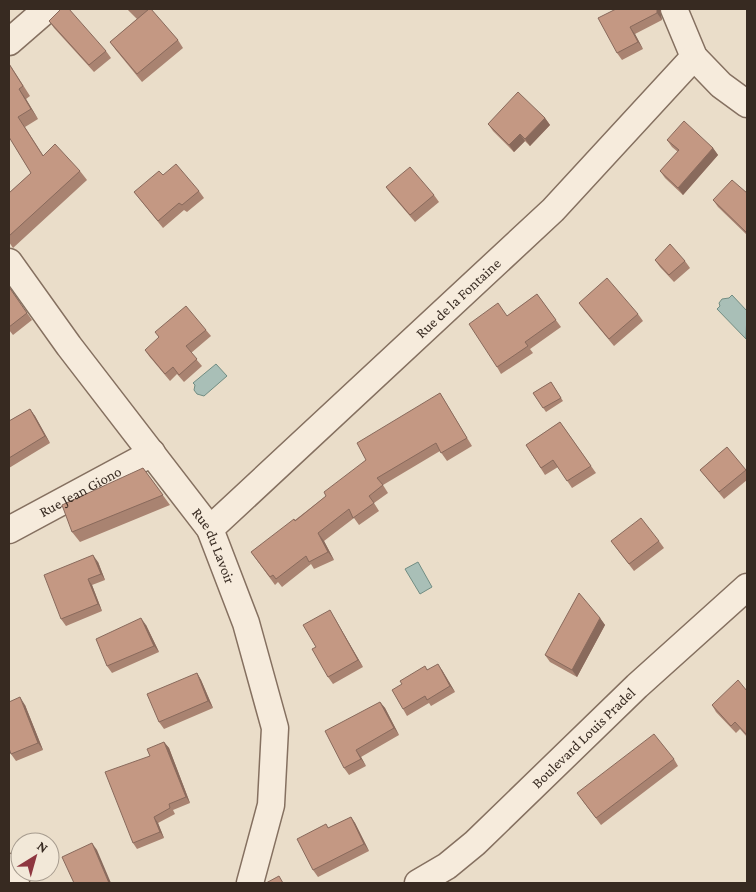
<svg xmlns="http://www.w3.org/2000/svg" width="756" height="892" font-family="'Crimson Pro',serif">
	<style>
		.water { fill: #a9bfb7; stroke: #718d83 }
		.lines { fill: none; stroke-linecap: round; stroke-linejoin: round }
		.minor-casing { stroke: #857060; stroke-width: 29 }
		.minor { stroke: #f6ebdc; stroke-width: 26 }
		.wall { fill: #a98371 }
		.shaded-wall { fill: #896a5c }
		.building { fill: #c49883; stroke: #896a5c }
		.labels { text-anchor: middle; dominant-baseline: central; stroke-width: 4.5; stroke-linejoin: round; paint-order: stroke }
		.street-label { font-size: 15px; fill: #372a21; stroke: #f2e8d8 }
	</style>
	<rect width="100%" height="100%" fill="#eaddc9"/>
	<path class="water" d="M732,295L747,311L746,339L717,309L720,306L719,303L722,299L729,298Z
		M216,364L227,376L204,396L197,394L194,390L195,385L193,383Z
		M418,562L432,587L420,594L405,569Z"/>
	<g class="lines">
		<g class="minor-casing">
			<g id="minor">
				<path d="M674,9L694,57L721,85L747,104"/>
				<path d="M9,42L47,9"/>
				<path id="s1" d="M9,262L69,346L210,529L246,623L275,728L271,805L250,883"/>
				<path id="s2" d="M210,529L553,210L694,57"/>
				<path id="s3" d="M9,530L152,453"/>
				<path d="M9,867L16,883"/>
				<path id="s4" d="M418,883L447,866L475,843L637,686L747,587"/>
			</g>
		</g>
		<use href="#minor" class="minor"/>
	</g>
	<path class="wall" d="M127,9H149L178,40L183,48L142,82L115,49L110,42L137,19Z
		M616,9H660L662,20L635,34L643,49L622,60L617,53Z
		M49,21L106,51L111,58L94,72L54,28Z
		M9,63L30,96L26,99L38,119L25,127L43,155L80,171L87,180L13,248L9,242V193L31,173L9,137Z
		M545,118L550,125L530,146L525,141L514,152L493,131L488,124Z
		M667,140L713,148L718,155L683,195L665,178L660,171L678,152L672,147Z
		M163,175L199,191L204,198L187,212L184,210L163,228L134,192Z
		M386,187L434,195L439,202L415,222L391,194Z
		M747,193V235L718,207L713,200Z
		M655,260L685,261L690,268L674,282L660,267Z
		M9,287L32,320L13,335L9,330Z
		M537,294L561,327L530,349L533,353L501,374L497,367L507,316Z
		M579,303L638,314L643,321L614,346L584,310Z
		M206,330L211,336L191,353L202,366L184,382L177,374L170,381L149,356L145,350Z
		M551,382L563,401L546,412L533,393Z
		M440,393L472,446L447,461L440,451L383,485L388,493L374,503L379,511L359,525L354,518L324,541L334,560L314,569L311,564L282,587L278,582L275,585L251,552L295,520L326,496Z
		M30,409L35,416L50,443L9,468V421Z
		M560,422L596,473L572,488L558,467L545,475L526,445Z
		M727,447L747,472V480L724,499L700,470Z
		M143,468L170,505L80,542L72,532Z
		M611,541H659L664,548L634,571Z
		M98,562L105,580L92,585L102,611L66,626L61,619Z
		M334,617L363,667L333,684L328,677L316,647Z
		M600,618L605,625L577,677L550,662L545,655Z
		M146,625L159,652L112,673L107,666Z
		M428,669L442,670L455,692L431,706L429,703L407,716L403,709L402,684Z
		M197,673L201,680L213,708L164,729L159,722Z
		M747,691V737L740,729L736,733L716,712L712,705Z
		M380,702L385,708L399,735L361,757L366,766L349,775L344,768Z
		M25,705L43,750L16,761L11,754Z
		M164,742L169,748L190,803L173,810L175,814L158,823L164,838L137,849L133,843L150,756Z
		M674,759L678,766L601,825L582,800Z
		M351,817L355,823L369,851L318,877L313,870L328,828Z"/>
	<path class="shaded-wall" d="M657,9H660L662,20L657,13Z
		M630,27L635,34L643,49L638,42Z
		M19,89L26,99L38,119L31,109Z
		M545,118L550,125L530,146L525,139Z
		M520,134L525,141L514,152L509,145Z
		M713,148L718,155L683,195L678,188Z
		M30,409L35,416L50,443L45,436Z
		M318,533L324,541L334,560L328,552Z
		M93,555L98,562L105,580L101,574Z
		M88,579L92,585L102,611L98,604Z
		M330,610L334,617L363,667L358,660Z
		M141,618L146,625L159,652L154,646Z
		M600,618L605,625L577,677L572,670Z
		M438,664L442,670L455,692L450,686Z
		M197,673L201,680L213,708L208,701Z
		M20,697L25,705L43,750L38,743Z
		M380,702L385,708L399,735L394,728Z
		M164,742L169,748L190,803L186,797Z
		M356,750L361,757L366,766L361,759Z
		M154,817L158,823L164,838L160,832Z
		M351,817L355,823L369,851L364,844Z
		M92,843L97,850L111,883H109Z"/>
	<path class="building" d="M61,9H69L106,51L89,65L49,21Z
		M149,9H151L178,40L137,74L110,42Z
		M616,9H657V13L630,27L638,42L617,53L598,18Z
		M9,64L23,86L19,89L31,109L18,117L43,156L55,144L80,171L9,236V193L31,173L9,137Z
		M518,92L545,118L525,139L520,134L509,145L488,124Z
		M684,121L713,148L678,188L660,171L679,150L667,140Z
		M176,164L199,191L182,205L179,203L158,221L134,192L159,171L163,175Z
		M410,167L434,195L410,215L386,187Z
		M732,180L747,193V233L713,200Z
		M670,244L685,261L669,275L655,260Z
		M607,278L638,314L609,339L579,303Z
		M9,287L27,313L9,327Z
		M537,294L556,320L525,342L528,346L497,367L469,324L498,303L507,316Z
		M186,306L206,330L186,346L197,359L179,375L173,367L165,374L145,350L159,337L155,332Z
		M551,382L561,398L543,408L533,393Z
		M440,393L467,438L441,453L436,443L377,478L383,485L369,496L374,503L353,518L349,509L318,533L328,552L309,562L306,556L276,579L273,575L270,577L251,552L294,519L295,521L326,496L324,492L366,460L357,443Z
		M30,409L45,436L9,458V421Z
		M560,422L591,466L567,481L553,460L541,468L526,445Z
		M727,447L746,470L719,492L700,470Z
		M143,468L163,495L72,532L62,505Z
		M641,518L659,541L629,564L611,541Z
		M93,555L101,574L88,579L98,604L61,619L44,575Z
		M579,593L600,618L572,670L545,655Z
		M330,610L358,660L328,677L312,649L316,647L303,625Z
		M141,618L154,646L107,666L96,639Z
		M438,664L450,686L427,700L425,696L403,709L392,690L402,684L400,681L425,666L427,670Z
		M197,673L208,701L159,722L147,694Z
		M738,680L747,691V735L735,722L731,726L712,705Z
		M20,697L38,743L11,754L9,748V702Z
		M380,702L394,728L356,750L361,759L344,768L325,731Z
		M654,734L674,759L596,818L577,793Z
		M164,742L186,797L169,804L170,808L154,817L160,832L133,843L105,772L150,756L147,749Z
		M351,817L364,844L313,870L297,839L326,824L328,828Z
		M92,843L109,883H74L62,857Z
		M279,876L283,883H266Z"/>
	<g class="labels">
		<g class="street-label">
			<text stroke="none"><textPath href="#s2" startOffset="339">Rue de la Fontaine</textPath></text>
			<text stroke="none"><textPath href="#s3" startOffset="81">Rue Jean Giono</textPath></text>
			<text stroke="none"><textPath href="#s1" startOffset="351">Rue du Lavoir</textPath></text>
			<text stroke="none"><textPath href="#s4" startOffset="221">Boulevard Louis Pradel</textPath></text>
		</g>
	</g>
	<rect width="756" height="892" fill="none" stroke="#372a21" stroke-width="20"/>
	<g transform="translate(35 857) rotate(37)"><circle r="24" fill="#f2e8d8" stroke="#a79c8f"/>
	<path d="M0-4L9 19L0 12L-9 19Z" fill="#8e363f"/>
	<text y="-8" font-size="14" font-weight="bold" text-anchor="middle" fill="#372a21">N</text>
	</g>
</svg>
